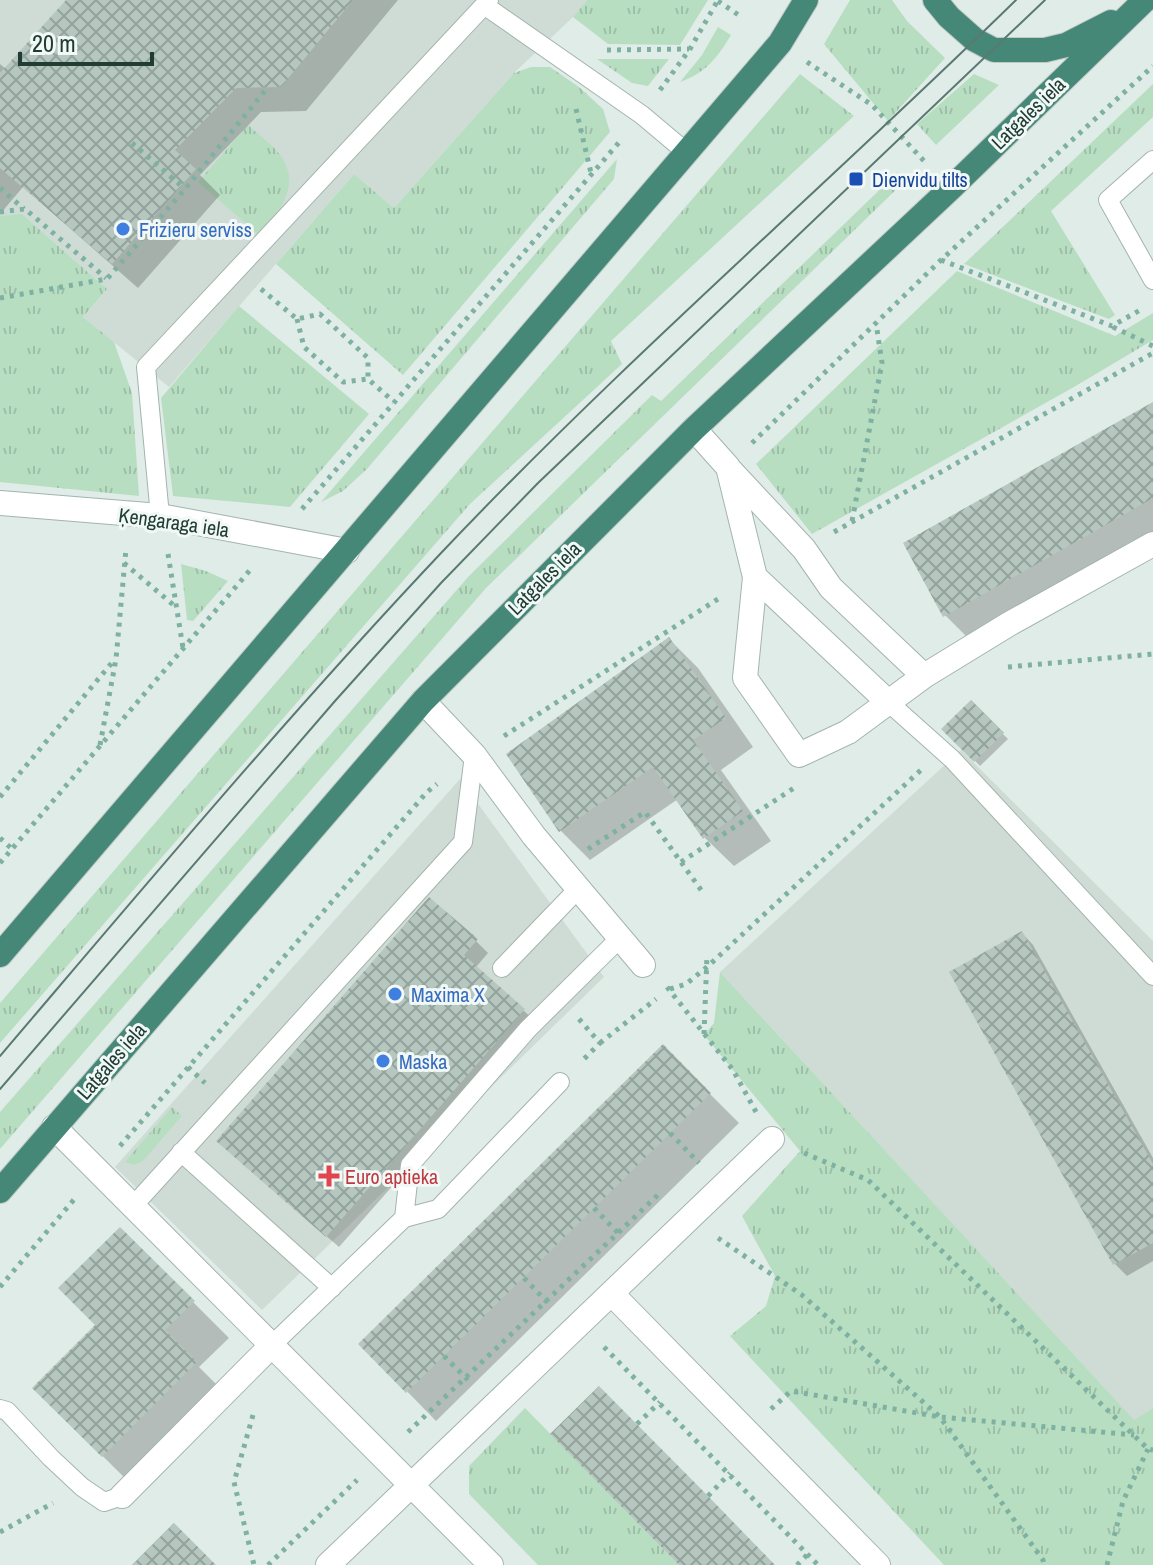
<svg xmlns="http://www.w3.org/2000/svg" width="1153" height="1565" font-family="'Archivo Narrow',sans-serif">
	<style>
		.built { fill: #cfdcd6 }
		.grass { fill: url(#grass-tufts) }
		.shadow { fill: #0003 }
		.building { fill: url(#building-cross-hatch) }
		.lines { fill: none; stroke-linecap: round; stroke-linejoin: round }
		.service-casing { stroke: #a3b4ae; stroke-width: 20 }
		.minor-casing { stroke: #a3b4ae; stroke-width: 26 }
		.trunk-casing { stroke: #c1c9c6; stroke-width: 26 }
		.path { stroke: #7fb1a2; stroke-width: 5; stroke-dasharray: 4 6; stroke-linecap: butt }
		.service { stroke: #fff; stroke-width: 18 }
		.minor { stroke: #fff; stroke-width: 24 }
		.trunk { stroke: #468878; stroke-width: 24 }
		.tram { stroke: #5a7971; stroke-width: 2 }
		.transit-dot { fill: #1a4fb4; stroke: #f1f8f5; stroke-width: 3 }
		.shop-dot { fill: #3f7fe0; stroke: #f1f8f5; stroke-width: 3 }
		.health-dot { fill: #e0444e; stroke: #f1f8f5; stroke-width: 3 }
		.labels { text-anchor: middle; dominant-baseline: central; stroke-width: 6; stroke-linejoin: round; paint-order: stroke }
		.street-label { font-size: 20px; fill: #203d35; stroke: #f1f8f5 }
		.transit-label { font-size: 20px; fill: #164399; stroke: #f1f8f5; text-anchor: start }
		.shop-label { font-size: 20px; fill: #366cbe; stroke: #f1f8f5; text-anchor: start }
		.health-label { font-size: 20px; fill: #be3a42; stroke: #f1f8f5; text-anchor: start }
	</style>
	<defs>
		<pattern id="grass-tufts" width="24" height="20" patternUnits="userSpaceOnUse" patternTransform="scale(2)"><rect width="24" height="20" fill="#b8dec2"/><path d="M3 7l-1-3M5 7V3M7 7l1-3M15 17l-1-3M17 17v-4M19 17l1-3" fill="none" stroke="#9ebfa7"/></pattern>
		<pattern id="building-cross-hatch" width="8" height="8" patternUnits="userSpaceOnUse" patternTransform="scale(2)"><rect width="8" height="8" fill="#b6c7c0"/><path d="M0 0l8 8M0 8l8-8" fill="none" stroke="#94a39d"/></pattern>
	</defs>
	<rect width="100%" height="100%" fill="#e0ece7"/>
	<path class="built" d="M0,0H587L573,17L514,73L394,208L354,174L169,387L83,317L107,289L23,215L0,216Z
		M961,750L1153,941V1408L1134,1421L720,972Z
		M460,779L604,977L262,1310L115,1167Z"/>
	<path class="grass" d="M587,0H708L680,45L608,44L573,17Z
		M850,0H892L907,21L945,58L888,121L824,44Z
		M718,27L731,35C718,57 706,73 680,82L702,55Z
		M669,59L648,86L632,83L597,59Z
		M531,67H550L579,87L603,109L610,132L403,375L276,264L354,174L394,208L514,73Z
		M800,74L854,116L611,341L622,364L470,504L0,1043V1003Z
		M974,74L999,85L936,145L917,124Z
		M1153,84V117L1051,211L1115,315L1109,319L964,264Z
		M248,125C259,135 273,145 281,156C302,186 278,214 259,235L198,182Z
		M617,159L614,179L367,469L343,491L321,502Z
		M898,172L907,179L486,588L0,1149V1112L469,576L652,395L661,401Z
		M22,214L107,289L83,317L114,342L132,393L139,496L0,482V216Z
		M957,271L1115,336L1153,313V340L1074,387L812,534L756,464Z
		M239,306L369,414L290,507L173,496L161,398Z
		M181,564L206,571L228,581L193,621L187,620Z
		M720,972L1134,1420L1153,1408V1565H944L730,1336L766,1306L775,1276L742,1216L800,1151L704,1035L714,1023Z
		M172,1107L182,1116L143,1161L134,1165L125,1162Z
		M525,1408L679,1565H538L469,1494V1466Z"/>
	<path class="shadow" d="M68,0H398L306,111L261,112L200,175L220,195L138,288L23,187L0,214V64L6,69Z
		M1153,404V543L974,644L945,615Z
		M669,639L698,668L753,747L721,770L771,841L734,866L705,838L678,799L590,860L561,831L509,755Z
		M971,703L1008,739L980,766L944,729Z
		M1022,933L1033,945L1153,1158V1261L1127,1276L1115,1264Z
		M476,941L488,953L476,967L536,1022L339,1247L231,1153Z
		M663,1047L739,1123L436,1421L361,1344Z
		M120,1229L229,1338L199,1367L231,1399L138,1491L34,1388L98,1325Z"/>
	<path class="building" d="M66,0H353L281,87L236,88L175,150L196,169L112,264L0,168V73Z
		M1153,402V498L943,617L903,543Z
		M669,637L726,718L693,740L743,811L703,839L653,767L559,832L506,754Z
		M971,700L1004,733L974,762L941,729Z
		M429,897L478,939L464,955L525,1009L326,1237L216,1141Z
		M1022,931L1153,1164V1243L1113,1265L949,972Z
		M663,1044L711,1093L406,1393L358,1344Z
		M120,1227L195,1301L165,1330L197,1362L102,1457L32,1388L95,1325L58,1288Z
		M599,1386L708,1496L775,1565H679L550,1434Z
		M174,1523L216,1565H132Z"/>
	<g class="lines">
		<g class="service-casing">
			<path id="service" d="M484,5L642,115L686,152
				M1153,160L1108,200L1153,280
				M160,516L146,367L489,0
				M887,701L952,759L1153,976
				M502,968L577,890
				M181,1152L332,1288
				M134,1205L463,842L474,755
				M404,1218L438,1209L560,1082
				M273,1344L404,1218L410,1165L528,1029L620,938
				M0,1409L7,1411L51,1458L82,1487L104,1502L122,1496"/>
		</g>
		<g class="minor-casing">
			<path id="minor" d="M694,429L728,467L755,577L887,701
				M729,469L804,549L831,588L924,676
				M0,503L160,516L347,551
				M755,577L745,678L799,755L848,732L924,676L1009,624L1153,544
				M423,701L474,755L534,836L643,965
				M54,1127L491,1565
				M612,1294L878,1565
				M122,1496L273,1344
				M328,1565L772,1139"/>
		</g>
		<g class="trunk-casing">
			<path id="trunk" d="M935,0L949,17L975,40L994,50H1045L1066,45L1111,22
				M0,955L780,43L806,0
				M0,1191L423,701L694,429L950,189L1145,0"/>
		</g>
		<path class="path" d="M718,1L740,16
			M607,50L689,49
			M807,62L872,105L924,161
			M660,90L690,49L718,0
			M576,109L591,173
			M132,143L185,189
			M0,188L24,209
			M0,212L25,209L106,278
			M941,260L1112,326L1142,309
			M261,289L297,319L320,314L368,358V379L394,402
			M0,298L107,279L185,189L268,87
			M297,319L304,347L343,382L368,379
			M1113,327L1153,346
			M752,443L941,260L1153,66
			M302,509L622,139
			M852,521L882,363L876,323
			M834,532L1153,353
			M168,554L183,648
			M124,563L177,608
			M1008,667L1153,654
			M504,736L718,599
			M100,745L116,659L126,549
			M0,797L115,659
			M0,838L12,849
			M588,849L645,812L704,894
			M681,862L794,788
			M0,863L251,569
			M667,987L733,1070L756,1112
			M670,989L686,984L707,967L921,770
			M579,1019L600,1043L581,1062
			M704,1034L707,955
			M600,1043L656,999
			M188,1067L205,1083
			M670,1133L699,1163
			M120,1146L427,792L437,784
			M804,1153L868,1180L1148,1449L1153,1450
			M594,1208L620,1235
			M718,1238L802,1295L940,1417L1043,1560L1044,1565
			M524,1278L548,1303
			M0,1287L77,1196
			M604,1347L818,1565
			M444,1356L468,1380
			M771,1409L791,1391L940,1417L1134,1435
			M253,1415L234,1482L254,1565
			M637,1424L660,1402
			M408,1432L659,1194
			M708,1496L730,1473
			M0,1532L53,1503
			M268,1565L357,1480
			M797,1565L809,1553
			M1107,1565L1123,1501L1148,1449"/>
		<use href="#service" class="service"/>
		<use href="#minor" class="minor"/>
		<use href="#trunk" class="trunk"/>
		<path class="tram" d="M0,1056C145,886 289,714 442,552C625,359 827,185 1016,0
			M0,1089L335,701L441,583L538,483L1045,0"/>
	</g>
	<rect class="transit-dot" x="848" y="171" width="16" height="16" rx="4"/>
	<g class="shop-dot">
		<circle cx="123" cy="229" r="8"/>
		<circle cx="395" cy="994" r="8"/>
		<circle cx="383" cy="1061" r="8"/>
	</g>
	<path class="health-dot" d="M325 1164h8v8h8v8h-8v8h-8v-8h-8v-8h8z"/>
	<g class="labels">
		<g class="street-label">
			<text transform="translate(1028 113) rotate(-44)">Latgales iela</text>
			<text transform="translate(174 522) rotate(8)">Ķengaraga iela</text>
			<text transform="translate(544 578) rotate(-45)">Latgales iela</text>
			<text transform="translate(111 1061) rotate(-49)">Latgales iela</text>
		</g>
		<g class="transit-label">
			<text x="872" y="179">Dienvidu tilts</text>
		</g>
		<g class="shop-label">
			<text x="139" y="229">Frizieru serviss</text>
			<text x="411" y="994">Maxima X</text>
			<text x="399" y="1061">Maska</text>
		</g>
		<g class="health-label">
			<text x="345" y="1176">Euro aptieka</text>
		</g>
	</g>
	<path d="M20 52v12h132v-12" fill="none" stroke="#203d35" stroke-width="4"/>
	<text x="32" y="52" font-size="24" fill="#203d35" stroke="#f1f8f5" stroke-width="6" paint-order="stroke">20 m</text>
</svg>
